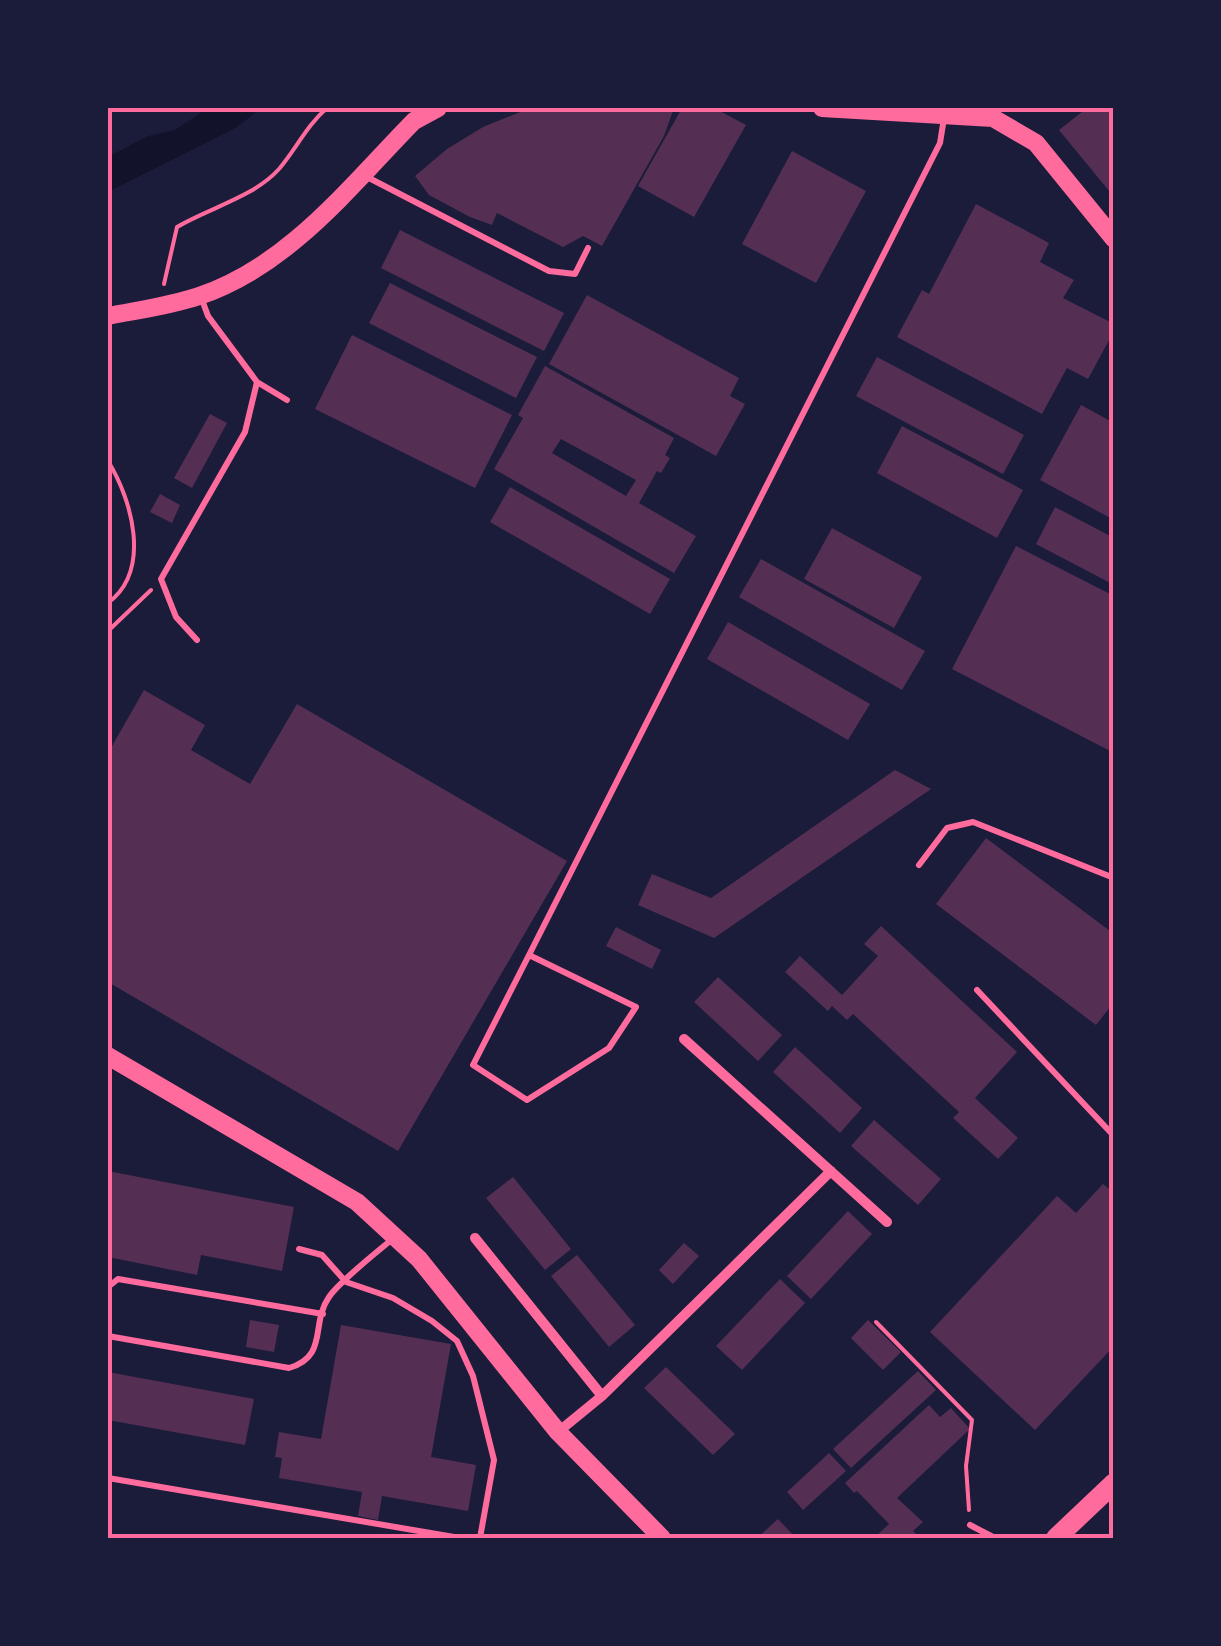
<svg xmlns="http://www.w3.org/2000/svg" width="1221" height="1646" font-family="'Noto Sans',sans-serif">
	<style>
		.water { fill: #12122b }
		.building { fill: #542f53; fill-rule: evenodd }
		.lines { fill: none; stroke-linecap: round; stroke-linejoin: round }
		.path { stroke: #ff6b9d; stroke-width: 4 }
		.service { stroke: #ff6b9d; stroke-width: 6 }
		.minor { stroke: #ff6b9d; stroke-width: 10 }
		.tertiary { stroke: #ff6b9d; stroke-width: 18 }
		.secondary { stroke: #ff6b9d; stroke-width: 20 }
		.neatline { fill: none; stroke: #ff6b9d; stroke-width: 4 }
	</style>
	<rect width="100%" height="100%" fill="#1b1b3a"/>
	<path class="water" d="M208,108H261L237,127L108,192V157L148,136L175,130Z"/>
	<path class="building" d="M530,108H674L664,136L602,246L583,236L563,247L497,213L492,225L470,217L429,195L415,176L447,149L483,127Z
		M682,108H714L746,125L694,217L638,186Z
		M1087,108H1114V197L1059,130Z
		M792,151L866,191L816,283L742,244Z
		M976,204L1049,243L1040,262L1074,280L1063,298L1114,324V331L1088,379L1067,368L1042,414L897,337L922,290L929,294Z
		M400,230L564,313L544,351L381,268Z
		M390,283L537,357L516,398L369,323Z
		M587,295L739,378L730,396L745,404L716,456L549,364Z
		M352,335L512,415L475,488L315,409Z
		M877,357L1024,435L1003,474L856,396Z
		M545,366L674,438L665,455L670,458L661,473L657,471L639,503L696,536L674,573L494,469L523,418L518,415ZM561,439L636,480L626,496L552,453Z
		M1081,405L1114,423V520L1040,480Z
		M210,414L227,423L192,488L174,478Z
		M902,426L1023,490L997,538L877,473Z
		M510,487L670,579L650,614L490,522Z
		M160,494L180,505L172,523L150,512Z
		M1055,507L1114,538V585L1036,544Z
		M832,528L922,577L894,628L804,579Z
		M1016,546L1114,596V753L952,669Z
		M761,559L925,651L902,690L739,597Z
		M728,622L870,704L848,740L707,659Z
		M144,690L205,725L191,750L250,784L297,704L567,861L398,1151L108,982V753Z
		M895,770L931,789L714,938L638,905L652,874L711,898Z
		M986,838L1114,934V1002L1096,1025L936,904Z
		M881,926L1017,1052L975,1098L1018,1138L998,1159L953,1118L959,1112L853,1014L847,1020L832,1006L828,1011L785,972L800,956L842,995L878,956L864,944Z
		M616,927L661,950L652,969L606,946Z
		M718,977L782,1035L758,1061L694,1002Z
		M795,1047L862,1108L840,1133L773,1072Z
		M874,1120L941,1179L918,1205L851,1146Z
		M108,1171L294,1207L282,1271L201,1255L197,1275L108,1257Z
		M513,1177L571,1249L545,1270L486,1198Z
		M1103,1184L1114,1193V1346L1035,1430L930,1332L1057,1196L1076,1213Z
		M848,1211L872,1234L811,1299L787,1276Z
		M684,1243L699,1256L673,1284L659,1270Z
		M577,1255L635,1325L609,1347L551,1276Z
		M780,1279L805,1303L742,1370L716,1346Z
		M250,1320L279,1325L274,1352L246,1347Z
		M868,1320L901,1352L883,1370L851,1338Z
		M341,1325L451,1344L431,1457L476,1465L468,1511L382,1496L378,1520L358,1516L362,1492L279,1478L282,1458L275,1457L279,1432L321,1439Z
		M666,1367L735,1434L713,1455L644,1388Z
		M918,1371L936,1390L851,1468L833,1449Z
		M108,1372L254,1399L245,1445L108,1420Z
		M929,1405L940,1417L951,1408L970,1429L897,1498L923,1522L913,1531L920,1538H874L889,1524L857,1491L854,1493L845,1483Z
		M829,1453L846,1471L803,1510L787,1492Z
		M778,1519L796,1538H757Z"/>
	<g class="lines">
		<path class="path" d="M164,284L177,227C209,208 254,197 279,169C296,149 307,125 327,108
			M108,461C132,500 152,570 108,603
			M108,631L151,590
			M876,1322L972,1420L966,1466L969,1510"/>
		<path class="service" d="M367,177L549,271L575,274L588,248
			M201,297L208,316L257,382L287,400
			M197,640L176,617L161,579L245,432L257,382
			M919,865L947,828L973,822L1114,878
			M529,955L636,1007L609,1048L527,1100L473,1065L529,955L940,143L944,118
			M977,990L1114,1136
			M299,1249L322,1255L346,1282L393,1298L432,1321L457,1341L473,1376L494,1460L480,1538
			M108,1287L118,1279L323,1314
			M108,1336L289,1368C329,1356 310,1324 329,1297C339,1282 379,1250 395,1237
			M108,1478L460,1538
			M970,1525L995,1538"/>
		<path class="minor" d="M684,1039L887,1222
			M475,1238L602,1396
			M558,1432L602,1396L831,1171"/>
		<path class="tertiary" d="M822,108L993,118L1036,143L1114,239
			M108,316C138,310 170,306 199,296C289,266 350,186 414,121L438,108
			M108,1056L357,1202L419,1259L558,1432L662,1538"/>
		<path class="secondary" d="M1056,1538L1114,1483"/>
	</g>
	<rect width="1221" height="1646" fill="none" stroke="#1b1b3a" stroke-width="220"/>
	<rect x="110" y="110" width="1001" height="1426" class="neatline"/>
</svg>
